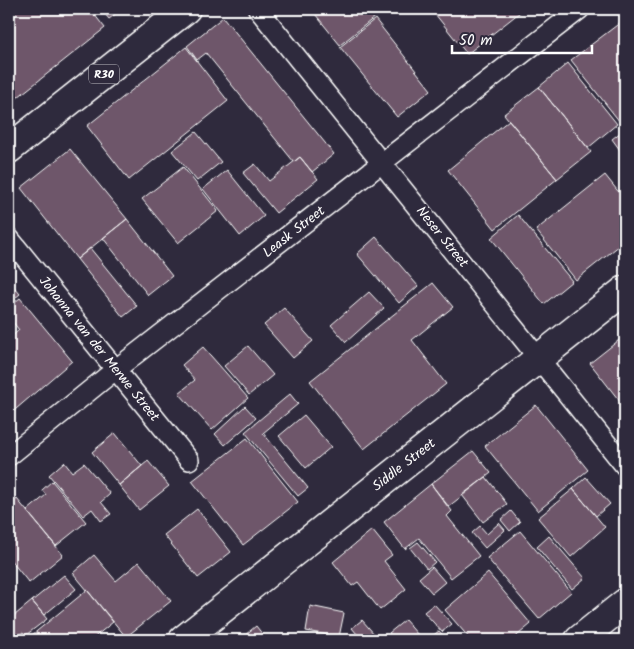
<svg xmlns="http://www.w3.org/2000/svg" width="634" height="649" font-family="Kalam,sans-serif">
	<style>
		.building { fill: #6e576a; stroke: #fff }
		.lines { fill: none; stroke-linecap: round; stroke-linejoin: round }
		.street-casing { stroke: #fff; stroke-width: 22 }
		.secondary-casing { stroke: #fff; stroke-width: 31 }
		.primary-casing { stroke: #fff; stroke-width: 31 }
		.street { stroke: #2f2a3d; stroke-width: 19 }
		.secondary { stroke: #2f2a3d; stroke-width: 28 }
		.primary { stroke: #2f2a3d; stroke-width: 28 }
		.labels { text-anchor: middle; dominant-baseline: central; stroke-width: 5; stroke-linejoin: round; paint-order: stroke }
		.shield { fill: #2f2a3d; stroke: #c1bfc5; stroke-width: 1 }
		.shield-label { font-size: 12px; font-weight: bold; fill: #fff }
		.street-label { font-size: 14px; fill: #fff; stroke: #2f2a3d }
	</style>
	<rect width="100%" height="100%" fill="#2f2a3d"/>
	<filter id="ink" filterUnits="userSpaceOnUse"><feTurbulence type="fractalNoise" baseFrequency=".02" numOctaves="2"/><feDisplacementMap in="SourceGraphic" scale="10" xChannelSelector="R" yChannelSelector="G"/><feConvolveMatrix kernelMatrix="1 2 1 2 8 2 1 2 1" color-interpolation-filters="sRGB"/></filter>
	<g filter="url(#ink)">
		<path class="building" d="M9,9H90L105,28L13,101L9,95Z
			M101,9H122L109,19Z
			M311,9H385L340,45Z
			M431,9H524L467,54Z
			M223,17L334,154L312,172L300,157L294,162L206,53L197,60L187,46Z
			M375,19L431,90L397,117L340,47Z
			M625,19V118L620,122L571,60Z
			M186,47L228,101L129,180L87,126Z
			M568,63L617,124L588,148L539,87Z
			M539,87L591,152L557,179L504,114Z
			M509,120L557,179L495,229L448,170Z
			M625,129V157L612,139Z
			M196,132L221,162L197,181L172,151Z
			M70,149L127,219L77,259L21,188Z
			M300,157L318,179L276,213L243,173L255,164L269,181Z
			M183,167L218,211L178,243L142,199Z
			M227,170L264,216L240,236L203,189Z
			M605,175L625,200V241L576,280L536,230Z
			M518,215L572,281L544,304L491,238Z
			M127,219L172,276L148,295L103,238Z
			M376,237L418,286L399,303L357,254Z
			M90,248L137,306L123,317L77,259Z
			M9,281L20,294L9,303Z
			M433,283L453,307L412,340L446,384L364,449L310,381Z
			M369,292L384,308L346,342L331,325Z
			M20,298L72,361L9,415V339L19,330L9,317V307Z
			M284,308L313,341L293,358L264,325Z
			M623,337L625,340V408L590,363Z
			M248,346L273,375L249,395L224,366Z
			M203,347L248,398L212,430L179,393L195,380L182,365Z
			M290,394L298,404L263,433L308,488L298,496L245,432Z
			M536,405L588,470L538,511L485,446Z
			M245,406L256,418L225,445L215,434Z
			M304,415L331,447L306,468L279,436Z
			M115,433L142,466L119,485L92,452Z
			M247,438L298,502L243,545L192,481Z
			M473,451L491,473L448,507L431,484Z
			M148,461L169,486L139,510L119,485Z
			M64,462L72,472L84,463L110,494L101,502L111,514L101,521L92,509L83,516L49,475Z
			M486,477L507,504L483,522L462,495Z
			M586,477L610,504L596,516L573,489Z
			M52,481L86,522L56,546L27,511L46,495L42,490Z
			M431,484L452,511L447,516L479,556L451,578L419,538L405,549L384,522Z
			M573,489L605,527L571,557L538,518Z
			M17,499L63,555L29,583L9,558V506Z
			M197,509L231,552L198,578L164,535Z
			M511,511L520,522L510,531L501,520Z
			M499,523L505,530L485,548L472,533L480,526L487,534Z
			M372,530L392,555L384,561L406,589L380,610L358,582L352,586L333,562Z
			M520,531L571,592L539,619L487,558Z
			M549,536L585,578L572,589L537,547Z
			M418,542L435,562L427,569L410,548Z
			M94,555L116,581L139,562L171,601L126,637L73,573Z
			M432,567L445,582L432,593L419,578Z
			M488,573L531,624L512,640H471L445,610Z
			M64,575L76,589L44,615L32,601Z
			M87,590L113,622L91,640H26Z
			M32,601L47,619L26,635L23,632L13,640H9V620Z
			M434,604L452,624L442,632L424,612Z
			M310,606L344,613L339,637L306,631Z
			M362,620L375,635L369,640H349L357,634L352,628Z
			M405,620L418,635L412,640H395L389,633Z
			M256,626L267,640H239Z
			M439,631L447,640H427Z"/>
		<g class="lines">
			<g class="street-casing">
				<path id="street" d="M258,9L625,466
					M9,238L189,460
					M9,456L115,370L580,9"/>
			</g>
			<g class="secondary-casing">
				<path id="secondary" d="M183,640L625,290
					M579,640L625,603"/>
			</g>
			<g class="primary-casing">
				<path id="primary" d="M9,149L186,9"/>
			</g>
			<use href="#street" class="street"/>
			<use href="#secondary" class="secondary"/>
			<use href="#primary" class="primary"/>
		</g>
	</g>
	<g class="labels">
		<rect class="shield" x="89" y="64.5" width="30" height="19" rx="4"/>
		<g class="shield-label">
			<text x="104" y="74">R30</text>
		</g>
		<g class="street-label">
			<text transform="translate(294 232) rotate(-38)">Leask Street</text>
			<text transform="translate(442 237) rotate(51)">Neser Street</text>
			<text transform="translate(99 349) rotate(51)">Johanna van der Merwe Street</text>
			<text transform="translate(404 465) rotate(-38)">Siddle Street</text>
		</g>
	</g>
	<rect width="634" height="649" fill="none" stroke="#2f2a3d" stroke-width="30"/>
	<rect x="15" y="15" width="604" height="619" fill="none" stroke="#fff" stroke-width="2" filter="url(#ink)"/>
	<path d="M452 45v8h140v-8" fill="none" stroke="#ffffff" stroke-width="2.5"/>
	<text x="459" y="45" font-size="15" fill="#ffffff" stroke="#2f2a3d" stroke-width="4" paint-order="stroke">50 m</text>
</svg>
